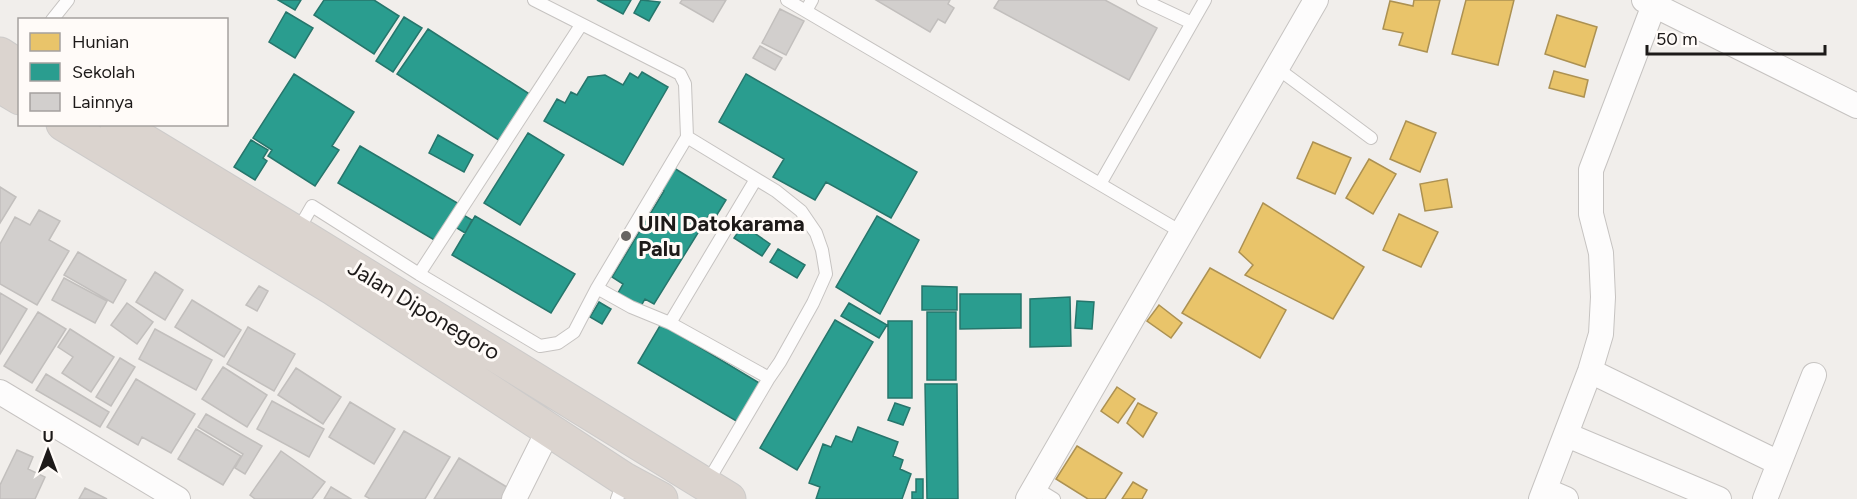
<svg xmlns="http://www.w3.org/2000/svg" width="1857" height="499" font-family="Figtree,sans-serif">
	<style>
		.homes { fill: #e9c46a; stroke: #ac9152; stroke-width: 1.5 }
		.schools { fill: #2a9d8f; stroke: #26766c; stroke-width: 1.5 }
		.building { fill: #d2cfcd; stroke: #c2bfbd; stroke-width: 1.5 }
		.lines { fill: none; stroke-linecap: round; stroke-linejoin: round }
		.lane-casing { stroke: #c6c3c1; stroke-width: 14 }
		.street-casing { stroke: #c6c3c1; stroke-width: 26 }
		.highway-casing { stroke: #cdcbca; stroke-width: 35 }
		.lane { stroke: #fdfcfc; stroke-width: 12 }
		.street { stroke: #fdfcfc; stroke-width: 24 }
		.highway { stroke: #dbd4cf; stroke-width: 33 }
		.poi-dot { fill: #676462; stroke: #fffbf8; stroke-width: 2 }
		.labels { text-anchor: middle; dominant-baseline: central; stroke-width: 6; stroke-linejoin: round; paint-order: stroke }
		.poi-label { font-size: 22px; font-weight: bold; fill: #1d1a19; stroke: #fffbf8; text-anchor: start }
		.street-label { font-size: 22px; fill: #1d1a19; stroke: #fffbf8 }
	</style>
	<rect width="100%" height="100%" fill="#f1eeeb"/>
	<path class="homes" d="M1414,0H1440L1427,52L1399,45L1403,33L1383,29L1390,1L1413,6Z
		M1466,0H1514L1498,65L1452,54Z
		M1557,15L1597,27L1585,67L1545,54Z
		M1554,71L1588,80L1584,97L1549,88Z
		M1406,121L1436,133L1420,172L1390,159Z
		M1313,142L1351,158L1335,194L1297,178Z
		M1369,159L1396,174L1373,214L1346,198Z
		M1447,179L1452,207L1425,211L1420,184Z
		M1263,203L1364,267L1333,319L1245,275L1253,265L1239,252Z
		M1399,214L1438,232L1421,267L1383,250Z
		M1210,268L1286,310L1260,358L1182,313Z
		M1159,305L1182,323L1171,338L1147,321Z
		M1117,387L1135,399L1118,423L1101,411Z
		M1138,403L1157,413L1143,437L1127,423Z
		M1077,446L1122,473L1105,499H1088L1056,479Z
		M1133,482L1147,490L1142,499H1122Z"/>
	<path class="schools" d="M278,0H301L295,10Z
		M324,0H374L399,16L374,54L314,15Z
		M597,0H631L623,14Z
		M641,0L660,2L649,21L634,13Z
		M286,12L313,28L295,58L269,42Z
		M404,17L422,28L393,72L376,61Z
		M428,29L531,95L500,141L397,74Z
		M642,72L668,87L623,165L544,121L557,99L565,103L571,92L577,95L588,77L605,75L623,85L630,73L638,78Z
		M294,74L354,112L332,146L339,150L315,186L268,156L272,150L253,138Z
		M746,74L917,172L891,218L826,182L815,200L773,177L784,159L719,122Z
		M528,133L564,155L520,225L484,203Z
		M438,135L473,155L464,172L429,153Z
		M251,140L268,150L263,158L267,161L255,180L234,167Z
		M360,146L459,204L436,241L338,183Z
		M674,168L726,200L715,218L709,215L654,304L645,299L641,306L618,293L623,284L612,277L664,191L661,189Z
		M460,213L472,220L465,233L452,225Z
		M475,216L575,274L551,313L452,255Z
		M877,216L919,240L880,314L836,287Z
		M743,225L770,244L762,256L734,238Z
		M778,249L805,265L797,278L770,262Z
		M922,286L957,287V310H922Z
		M960,294H1021V328L960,329Z
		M1070,297L1071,346L1030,347V299Z
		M1077,301L1094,302L1092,329L1075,328Z
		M599,302L611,309L602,324L590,317Z
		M849,303L887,325L879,338L841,316Z
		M927,312H956V380H927Z
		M835,320L873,342L797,470L760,448Z
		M888,321H912V398H888Z
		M661,324L761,384L738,422L638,363Z
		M925,384H957L958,499H927Z
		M895,403L910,408L903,425L888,420Z
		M858,427L898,442L893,456L903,460L900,469L911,474L902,499H816L820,487L809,483L823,444L831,447L836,436L852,442Z
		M916,479H923V499H912V492H916Z"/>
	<path class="building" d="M682,0H726L713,22L680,3Z
		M876,0H950L948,4L954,8L945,23L938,19L930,32Z
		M999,0H1105L1157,28L1129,80L994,8Z
		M780,9L804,21L786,55L762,43Z
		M760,46L782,58L775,70L753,58Z
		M0,187L16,197L0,223Z
		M39,210L60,221L49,240L69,251L37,305L0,284V244L15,217L30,225Z
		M78,252L126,280L113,303L64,275Z
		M155,272L183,290L165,320L136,302Z
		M64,278L107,301L95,323L52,300Z
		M259,286L268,291L257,311L246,305Z
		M0,293L27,309L0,354Z
		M192,300L241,330L224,357L175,327Z
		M127,303L153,322L137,344L111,325Z
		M38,312L66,329L32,383L4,366Z
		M248,327L295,354L274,391L227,364Z
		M70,329L114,357L91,392L62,373L73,357L58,347Z
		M155,329L212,360L196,390L139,359Z
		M120,358L135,367L111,406L96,397Z
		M223,367L267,395L247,427L202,399Z
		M296,368L341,397L323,424L278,395Z
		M46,374L109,412L100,427L36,390Z
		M136,379L195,414L171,453L142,437L138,445L107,427Z
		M272,401L324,429L309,457L257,429Z
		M350,402L395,429L374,464L329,437Z
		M206,414L262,446L245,474L235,468L243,454L198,427Z
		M196,429L241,456L223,485L178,459Z
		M404,431L450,457L425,499H370L365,496Z
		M17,450L33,457L28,469L45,477L35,499H0V485Z
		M281,451L325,482L312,499H255L250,495Z
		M459,458L510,489L505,499H434Z
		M331,487L351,499H324Z
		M85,488L107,499H79Z"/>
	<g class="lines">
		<g class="lane-casing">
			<path id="lane" d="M787,0L1183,233
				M1143,0L1192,23
				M806,11L812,0
				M52,20L68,0
				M1277,68L1371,138
				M1100,184L1205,0
				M297,232L312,206L419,274L540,346L558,343L574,332L597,288L687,137L685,84L680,74L534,0
				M419,274L581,25
				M597,288L631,307L670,323L769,378L780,362L813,303L826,274L822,250L816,233L801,211L776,191L687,137
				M670,323L756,179
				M707,483L769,378
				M1036,488L1054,499
				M617,499L624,480"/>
		</g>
		<g class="street-casing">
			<path id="street" d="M1644,0L1857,106
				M1590,371L1779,463
				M0,392L178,499
				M1567,435L1719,499
				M1545,490L1566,499
				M514,499L549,429
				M1028,499L1316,0
				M1541,499L1590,371L1601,334L1603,297L1601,253L1591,214V170L1654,5
				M1765,499L1814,375"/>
		</g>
		<g class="highway-casing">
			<path id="highway" d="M0,54L20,67
				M0,86L20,98
				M63,124L334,289L624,479L661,499
				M117,124L297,233L729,499"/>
		</g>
		<use href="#lane" class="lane"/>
		<use href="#street" class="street"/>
		<use href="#highway" class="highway"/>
	</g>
	<circle class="poi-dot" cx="626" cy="236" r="6"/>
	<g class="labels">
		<g class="poi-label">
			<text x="638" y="223">UIN Datokarama<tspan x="638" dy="25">Palu</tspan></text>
		</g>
		<g class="street-label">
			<text transform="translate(424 310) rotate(31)">Jalan Diponegoro</text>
		</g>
	</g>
	<rect x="18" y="18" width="210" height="108" fill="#fffbf8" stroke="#a5a19f" stroke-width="1.5"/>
	<rect x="30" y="33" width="30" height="18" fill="#e9c46a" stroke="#a5a19f" stroke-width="1.5"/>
	<text x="72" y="48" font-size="18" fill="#1d1a19">Hunian</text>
	<rect x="30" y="63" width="30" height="18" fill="#2a9d8f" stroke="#a5a19f" stroke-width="1.5"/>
	<text x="72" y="78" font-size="18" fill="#1d1a19">Sekolah</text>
	<rect x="30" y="93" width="30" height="18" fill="#d2cfcd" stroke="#a5a19f" stroke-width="1.5"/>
	<text x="72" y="108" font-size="18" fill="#1d1a19">Lainnya</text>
	<g transform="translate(48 451)" stroke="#fffbf8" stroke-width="4.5" paint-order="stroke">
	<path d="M0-4.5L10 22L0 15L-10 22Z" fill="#1d1a19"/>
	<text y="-9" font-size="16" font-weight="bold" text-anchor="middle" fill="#1d1a19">U</text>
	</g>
	<path d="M1647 45v9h178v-9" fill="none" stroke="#1d1a19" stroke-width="3"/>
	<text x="1656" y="45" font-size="18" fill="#1d1a19" stroke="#fffbf8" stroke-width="4.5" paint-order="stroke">50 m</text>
</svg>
